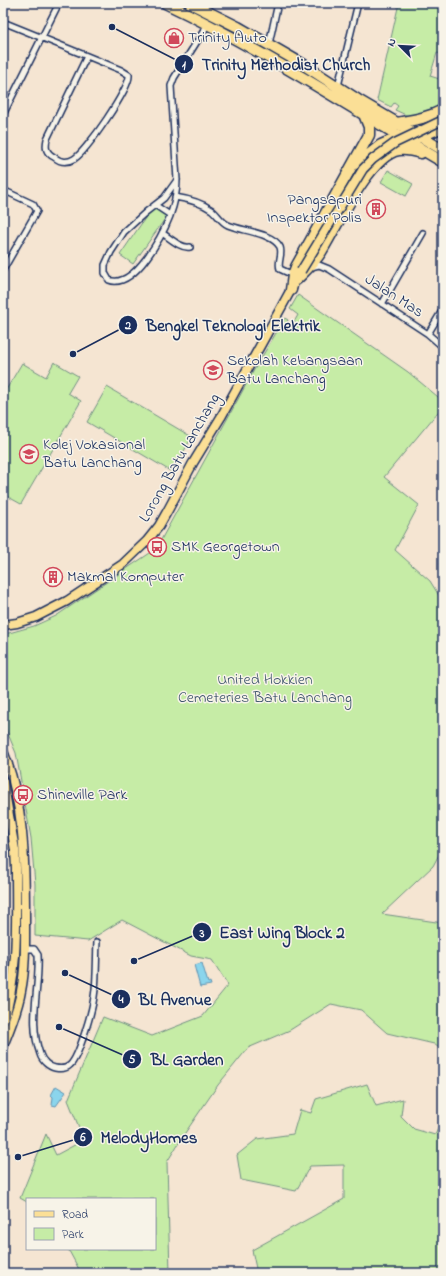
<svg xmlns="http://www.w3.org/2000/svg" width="446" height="1276" font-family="'Indie Flower',sans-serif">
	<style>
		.green { fill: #c6eca6; stroke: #708e82 }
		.water { fill: #8bd5ec; stroke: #5e93b3 }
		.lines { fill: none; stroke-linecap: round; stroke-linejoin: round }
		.street-casing { stroke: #1b2f5e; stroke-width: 8 }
		.primary-casing { stroke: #1b2f5e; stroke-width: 11 }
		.highway-casing { stroke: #1b2f5e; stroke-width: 13 }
		.street { stroke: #f7f3e8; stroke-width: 5 }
		.primary { stroke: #fbdf96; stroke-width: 8 }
		.highway { stroke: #fbdf96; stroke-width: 10 }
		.primary-bridge-casing { stroke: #1b2f5e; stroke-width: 11; stroke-linecap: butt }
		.primary-bridge { stroke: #fbdf96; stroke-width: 8 }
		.labels { text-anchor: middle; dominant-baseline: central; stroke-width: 3; stroke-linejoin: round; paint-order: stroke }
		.poi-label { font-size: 16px; fill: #1b2f5e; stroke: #f7f3e8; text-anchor: start }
		.street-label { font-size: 16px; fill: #1b2f5e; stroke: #f7f3e8 }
		.park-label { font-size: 16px; fill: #3d556c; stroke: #f7f3e8 }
		.leader { fill: none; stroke: #1b2f5e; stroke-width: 1.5 }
		.callout-dot { fill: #1b2f5e; stroke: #f7f3e8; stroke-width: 1.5 }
		.mark-label { font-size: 12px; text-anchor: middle; font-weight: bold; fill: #fff }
		.callout-label { font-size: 17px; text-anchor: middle; font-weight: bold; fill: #1b2f5e; stroke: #f7f3e8; stroke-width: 3; stroke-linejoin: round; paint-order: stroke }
	</style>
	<rect width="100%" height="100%" fill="#f5e5d2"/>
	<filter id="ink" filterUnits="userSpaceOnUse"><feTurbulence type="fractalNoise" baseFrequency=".025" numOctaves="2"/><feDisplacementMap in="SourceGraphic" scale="8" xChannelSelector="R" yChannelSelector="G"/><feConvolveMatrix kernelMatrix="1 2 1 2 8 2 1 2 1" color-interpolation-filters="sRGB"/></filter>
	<g filter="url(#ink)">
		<path class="green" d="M399,3H443V54L437,53L430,76L443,80V104L425,112L408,116L395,110L398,106L394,103L391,107L377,100Z
			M388,170L413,184L406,196L381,182Z
			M155,208L167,216L133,264L120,255L150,211Z
			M298,295L408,372L443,401V406L384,477L419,505L395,550L430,581L443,602V693L442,698L443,704V847L433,866L382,914L443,923V1051L434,1044L387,1033L361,1010L331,1004L290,1030L248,1048L218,1085L185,1133L167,1162L170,1273H81L68,1249H155V1199H27V1202L20,1198L46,1134L56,1155L84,1140L68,1100L103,1017L152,1036L203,1016L228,985L212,960L191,956L122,920L88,941L35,936V884L31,838L16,753L3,722V633H9L34,626L56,616L156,549L254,370L285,318L288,320L287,322L296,328L298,325L294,322L298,315L290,309Z
			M54,362L78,376L68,393L81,401L21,504L3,494V395L22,363L46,377Z
			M107,387L192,437L172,472L87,422Z
			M367,1084L376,1106L403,1099L401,1116L414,1129L435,1135L443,1118V1273H257L252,1250L344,1199V1165L310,1166L296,1191L241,1180L237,1155L257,1139L293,1134L300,1110L311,1113L316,1099Z"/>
		<path class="water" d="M202,963L208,983L210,982L211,985L200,987L194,965Z
			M56,1086L66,1092L56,1106L52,1105L53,1097L51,1095Z"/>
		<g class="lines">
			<g class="street-casing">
				<path id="street" d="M3,22L87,56L121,70L129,75C131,87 86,152 74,159C67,163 60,162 54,157C46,153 45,148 47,139L87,56
					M269,44L278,3
					M338,86L358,3
					M3,115L59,3
					M177,180L164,198L146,212L124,232L111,252L105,265V273L109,280C134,290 163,234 170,216C174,205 177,192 177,180L171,86L174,78L208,24
					M3,190L33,204L37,211L3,270
					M175,197C188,199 201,202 212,210C218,215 221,222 228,225C242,231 273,233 280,247C283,255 277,262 280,269L293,275
					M155,205L170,215
					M162,233C170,238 181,249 190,247
					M311,267L319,265L329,269L428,334L443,347
					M382,304L423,233
					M428,334L443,309
					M25,949H34L38,955C40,988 28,1021 40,1054C42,1061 49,1067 55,1068C60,1069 66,1069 70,1065C79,1057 92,1011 94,997C97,979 96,960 97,942"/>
			</g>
			<g class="primary-casing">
				<path id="primary" d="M3,625L17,623L36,617L67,601L123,564L147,541L159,526L168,510L193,463L221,417L293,286
					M3,751C24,802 25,860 25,915C25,940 26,966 21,991C18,1010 10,1028 3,1046
					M3,781L15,850L16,868C16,918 19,975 3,1023"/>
			</g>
			<g class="highway-casing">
				<path id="highway" d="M165,3C262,49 351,108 443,162
					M190,3L238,27L304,65L358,100L443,150
					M396,123C413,120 428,118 443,110
					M417,138L443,127
					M357,164L381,145L404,135
					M296,280C305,271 314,263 321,252C336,228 370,154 399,150C407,149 414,151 421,153
					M291,290L293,275L296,267L369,135V127L365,117"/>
			</g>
			<use href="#street" class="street"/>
			<use href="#primary" class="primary"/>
			<use href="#highway" class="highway"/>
			<g class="primary-bridge-casing">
				<path id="primary-bridge" d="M301,271L363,169L373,159L395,143L443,120"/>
			</g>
			<use href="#primary-bridge" class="primary-bridge"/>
		</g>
	</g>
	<defs>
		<g id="shop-ring" transform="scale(1)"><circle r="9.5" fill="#f7f3e8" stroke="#d1495b" stroke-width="1.5"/><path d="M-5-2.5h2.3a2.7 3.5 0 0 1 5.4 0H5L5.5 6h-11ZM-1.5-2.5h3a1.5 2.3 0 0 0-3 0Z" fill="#d1495b"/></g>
		<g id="building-ring" transform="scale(1)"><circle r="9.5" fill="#f7f3e8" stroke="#d1495b" stroke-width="1.5"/><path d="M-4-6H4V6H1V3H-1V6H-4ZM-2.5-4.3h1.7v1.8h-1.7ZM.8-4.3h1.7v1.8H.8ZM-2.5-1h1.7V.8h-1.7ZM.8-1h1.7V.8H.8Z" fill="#d1495b"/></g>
		<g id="school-ring" transform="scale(1)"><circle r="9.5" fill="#f7f3e8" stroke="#d1495b" stroke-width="1.5"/><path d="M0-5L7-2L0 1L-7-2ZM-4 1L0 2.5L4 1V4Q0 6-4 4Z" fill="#d1495b"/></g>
		<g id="university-ring" transform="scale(1)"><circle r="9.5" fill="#f7f3e8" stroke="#d1495b" stroke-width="1.5"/><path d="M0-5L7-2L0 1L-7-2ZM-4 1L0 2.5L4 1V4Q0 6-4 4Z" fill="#d1495b"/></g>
		<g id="bus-ring" transform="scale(1)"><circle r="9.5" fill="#f7f3e8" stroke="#d1495b" stroke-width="1.5"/><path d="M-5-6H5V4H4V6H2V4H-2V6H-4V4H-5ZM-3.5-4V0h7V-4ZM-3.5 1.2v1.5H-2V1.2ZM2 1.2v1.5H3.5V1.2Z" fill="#d1495b"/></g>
	</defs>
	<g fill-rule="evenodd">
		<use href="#shop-ring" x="174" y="38"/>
		<use href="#building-ring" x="376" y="209"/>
		<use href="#school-ring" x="213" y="370"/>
		<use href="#university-ring" x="29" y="454"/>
		<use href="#bus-ring" x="157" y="547"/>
		<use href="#building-ring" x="53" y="577"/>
		<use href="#bus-ring" x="23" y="795"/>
	</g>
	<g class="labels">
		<g class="poi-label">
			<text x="188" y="38">Trinity Auto</text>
			<text x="362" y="200" text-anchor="end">Pangsapuri<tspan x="362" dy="18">Inspektor Polis</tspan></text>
			<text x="227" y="361">Sekolah Kebangsaan<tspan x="227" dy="18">Batu Lanchang</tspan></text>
			<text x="43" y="445">Kolej Vokasional<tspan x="43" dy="18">Batu Lanchang</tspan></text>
			<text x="171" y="547">SMK Georgetown</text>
			<text x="67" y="577">Makmal Komputer</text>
			<text x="37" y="795">Shineville Park</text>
		</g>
		<g class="street-label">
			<text transform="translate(394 296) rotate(33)">Jalan Mas</text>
			<text transform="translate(180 458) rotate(-60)">Lorong Batu Lanchang</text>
		</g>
		<g class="park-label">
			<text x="265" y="680">United Hokkien<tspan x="265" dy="18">Cemeteries Batu Lanchang</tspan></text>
		</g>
	</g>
	<path class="leader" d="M112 27L184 64M73 354L128 325M134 961L202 932M65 973L121 999M59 1027L132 1059M18 1157L83 1137"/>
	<g class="callout-dot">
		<circle cx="112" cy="27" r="4"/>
		<circle cx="73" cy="354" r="4"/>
		<circle cx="134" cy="961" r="4"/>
		<circle cx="65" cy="973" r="4"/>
		<circle cx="59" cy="1027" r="4"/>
		<circle cx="18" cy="1157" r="4"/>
		<circle cx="184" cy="64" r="10"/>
		<circle cx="128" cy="325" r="10"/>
		<circle cx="202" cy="932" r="10"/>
		<circle cx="121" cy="999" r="10"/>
		<circle cx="132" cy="1059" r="10"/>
		<circle cx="83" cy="1137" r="10"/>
	</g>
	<g class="mark-label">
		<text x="184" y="69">1</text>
		<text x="128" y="329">2</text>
		<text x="202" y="937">3</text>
		<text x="121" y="1003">4</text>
		<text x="132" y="1063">5</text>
		<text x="83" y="1141">6</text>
	</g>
	<g class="callout-label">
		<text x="286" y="70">Trinity Methodist Church</text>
		<text x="233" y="331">Bengkel Teknologi Elektrik</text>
		<text x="282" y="938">East Wing Block 2</text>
		<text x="175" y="1005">BL Avenue</text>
		<text x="187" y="1065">BL Garden</text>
		<text x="149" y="1143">MelodyHomes</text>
	</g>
	<rect width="446" height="1276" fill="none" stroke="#f7f3e8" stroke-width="16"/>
	<rect x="8" y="8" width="430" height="1260" fill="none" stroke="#1b2f5e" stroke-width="1.5" filter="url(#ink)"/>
	<rect x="26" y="1198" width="130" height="52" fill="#f7f3e8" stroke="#9fa5b1"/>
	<rect x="34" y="1211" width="20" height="6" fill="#fbdf96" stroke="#9fa5b1"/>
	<text x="62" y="1218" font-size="12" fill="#1b2f5e">Road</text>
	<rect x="34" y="1228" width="20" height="12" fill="#c6eca6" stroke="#9fa5b1"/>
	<text x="62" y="1238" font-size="12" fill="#1b2f5e">Park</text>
	<g transform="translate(400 46) rotate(294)" stroke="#f7f3e8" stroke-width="3" paint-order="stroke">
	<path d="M0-3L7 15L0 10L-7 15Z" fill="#1b2f5e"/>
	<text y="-6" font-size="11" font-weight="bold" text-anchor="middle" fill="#1b2f5e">N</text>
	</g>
</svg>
